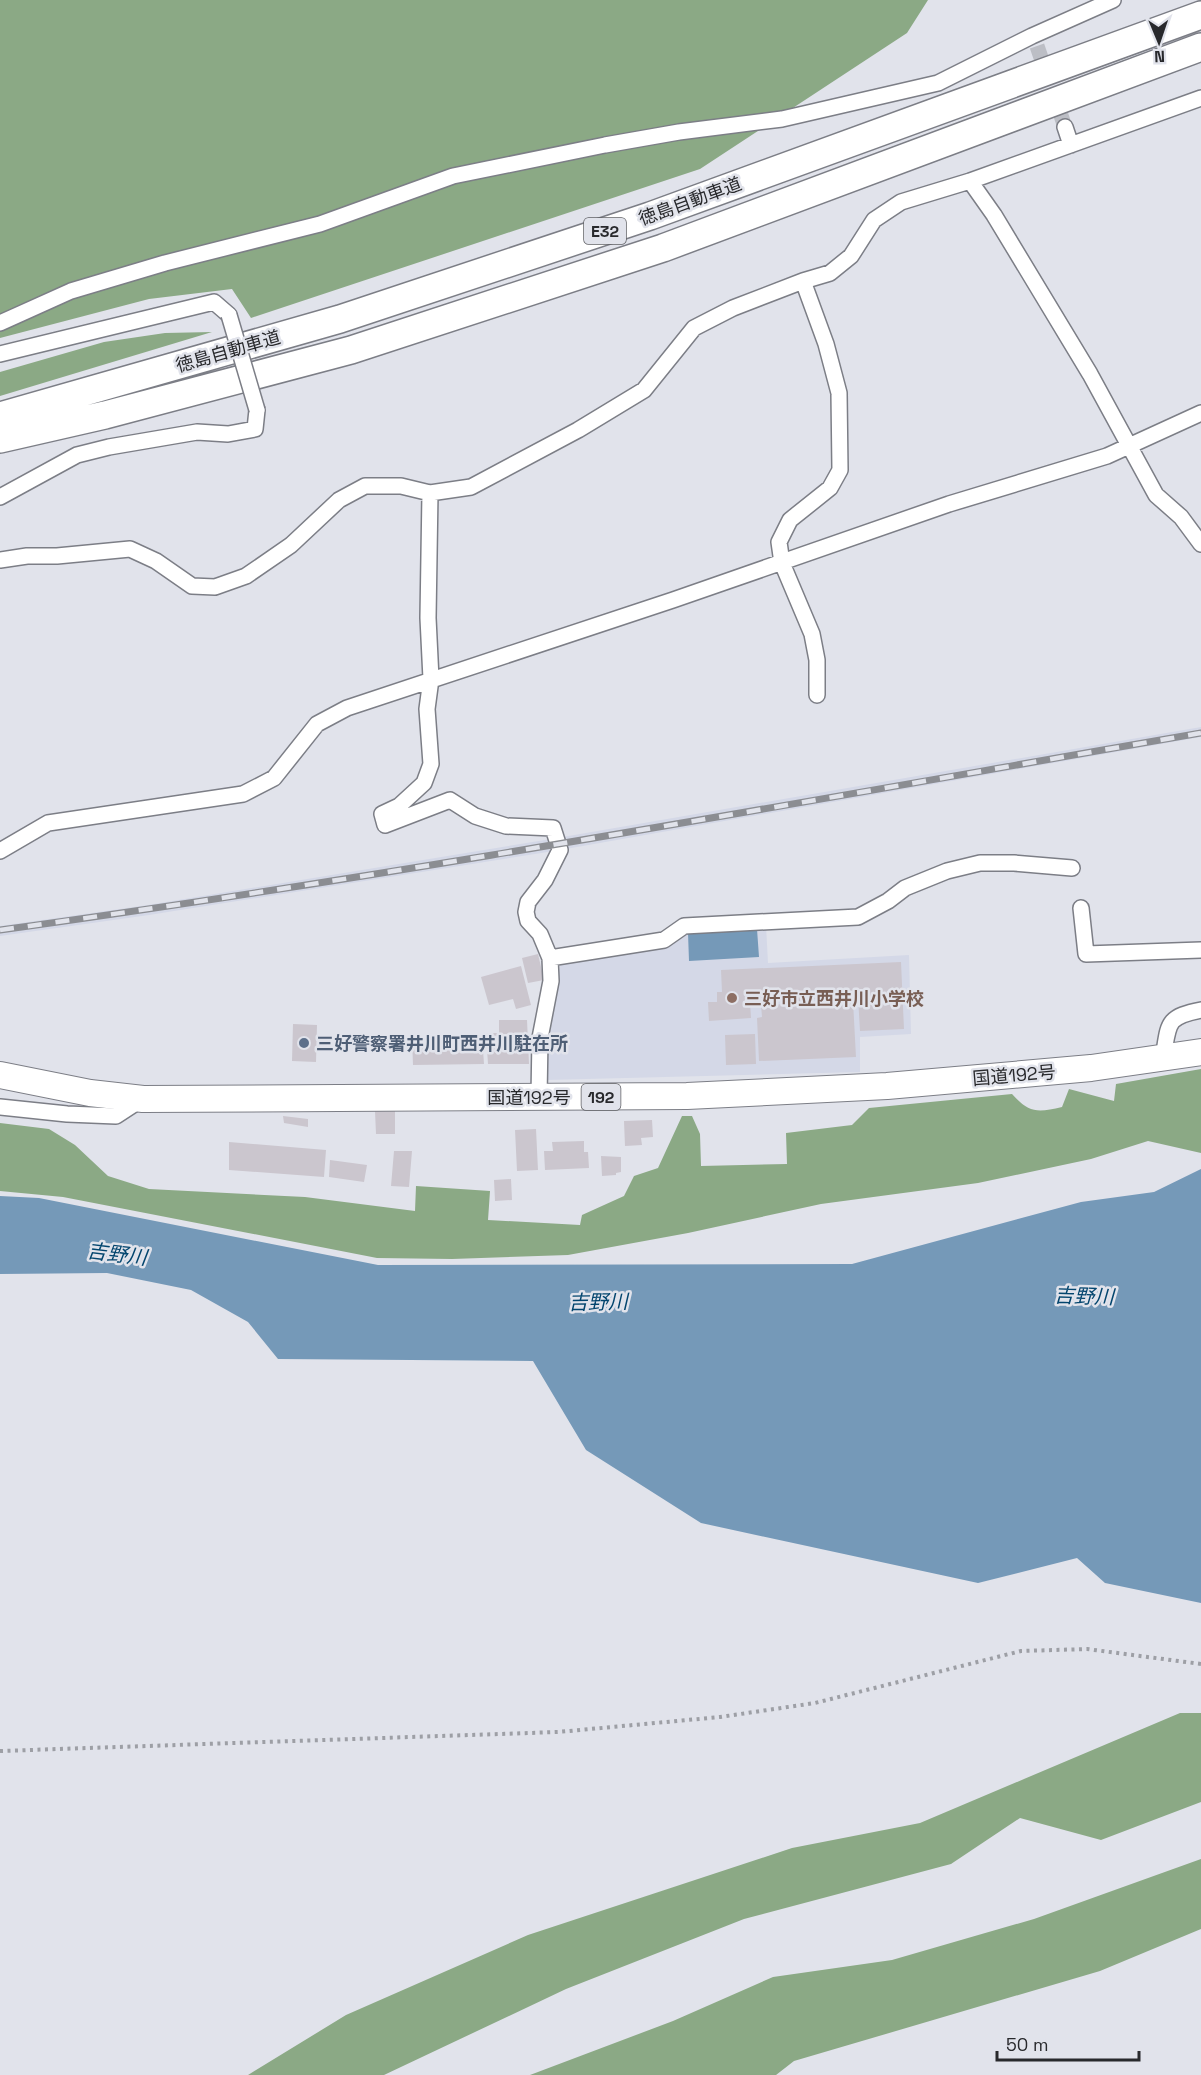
<svg xmlns="http://www.w3.org/2000/svg" width="1201" height="2075" font-family="'Space Grotesk','Noto Sans JP',sans-serif">
	<style>
		.built { fill: #d4d8e7 }
		.forest { fill: #8ba985 }
		.water { fill: #7599b8 }
		.building { fill: #cbc6ce }
		.lines { fill: none; stroke-linecap: round; stroke-linejoin: round }
		.minor-tunnel { stroke: #bcbec5; stroke-width: 15; stroke-dasharray: 15 8; stroke-linecap: butt }
		.minor-casing { stroke: #7c7e86; stroke-width: 18 }
		.trunk-casing { stroke: #7c7e86; stroke-width: 28 }
		.motorway-casing { stroke: #7c7e86; stroke-width: 30 }
		.path { stroke: #9d9fa5; stroke-width: 4; stroke-dasharray: 3 4.5; stroke-linecap: butt }
		.minor { stroke: #fff; stroke-width: 15 }
		.trunk { stroke: #fff; stroke-width: 26 }
		.motorway { stroke: #fff; stroke-width: 27 }
		.rail-casing { stroke: #8b8d92; stroke-width: 7 }
		.rail { stroke: #e1e3eb; stroke-width: 4.5; stroke-dasharray: 14; stroke-linecap: butt }
		.minor-bridge-casing { stroke: #7c7e86; stroke-width: 18; stroke-linecap: butt }
		.minor-bridge { stroke: #fff; stroke-width: 15 }
		.education-dot { fill: #8d6e63; stroke: #e1e3eb; stroke-width: 2 }
		.service-dot { fill: #5c6f8a; stroke: #e1e3eb; stroke-width: 2 }
		.labels { text-anchor: middle; dominant-baseline: central; stroke-width: 5; stroke-linejoin: round; paint-order: stroke }
		.shield { fill: #e1e3eb; stroke: #606165; stroke-width: 1.5 }
		.shield-label { font-size: 16px; font-weight: bold; fill: #28292c }
		.street-label { font-size: 18px; fill: #28292c; stroke: #e1e3eb }
		.education-label { font-size: 18px; font-weight: bold; fill: #785e54; stroke: #e1e3eb; text-anchor: start }
		.service-label { font-size: 18px; font-weight: bold; fill: #4e5e75; stroke: #e1e3eb; text-anchor: start }
		.water-label { font-size: 20px; font-style: italic; fill: #03456e; stroke: #e1e3eb }
	</style>
	<rect width="100%" height="100%" fill="#e1e3eb"/>
	<path class="built" d="M1201,727V737L560,850L149,915L0,936V926L148,905L557,838Z
		M766,925L768,963L909,955L911,1034L860,1037V1072L547,1080L548,1033L561,962L690,930Z"/>
	<path class="forest" d="M0,0H928L907,33L700,169L251,318L232,289L149,299L0,338Z
		M212,332L0,396V372L104,342L165,333Z
		M1201,1069V1153L1148,1141L1091,1159L978,1183L821,1204L688,1233L568,1255L452,1259L377,1258L63,1197L0,1191V1123L49,1129L75,1145L108,1176L149,1189L305,1197L415,1211L416,1186L490,1191L488,1220L580,1225L582,1215L624,1196L634,1176L658,1168L682,1116H692L700,1134L701,1166L787,1164L786,1133L852,1125L869,1108L1012,1094C1029,1113 1037,1113 1062,1107L1069,1089L1114,1101L1116,1084Z
		M1180,1713H1201V1802L1101,1840L1020,1818L951,1864L744,1919L566,1989L384,2075H248L346,2015L528,1935L792,1848L920,1823Z
		M1201,1859V1929L1100,1971L794,2061L776,2075H530L673,2021L773,1977L892,1960L1034,1919Z"/>
	<path class="water" d="M757,929L759,957L689,961L688,933Z
		M1201,1169V1603L1105,1583L1077,1558L978,1583L701,1523L586,1450L533,1361L278,1359L248,1322L191,1290L107,1273L0,1274V1196L39,1198L378,1265L852,1264L1081,1202L1154,1192Z"/>
	<path class="building" d="M538,954L544,980L528,983L522,958Z
		M901,962L904,1029L860,1031L858,997L812,999V1003L853,1001L856,1057L759,1061L757,1018L762,1017L761,1005L789,1004V1000L750,1002L751,1018L709,1021L708,1002H717V992H722L721,970Z
		M521,966L531,1005L516,1009L513,999L489,1005L481,977Z
		M499,1020H527L529,1064H488L486,1033H499Z
		M293,1024L317,1025L316,1062L292,1061Z
		M755,1034L756,1064L726,1065L725,1035Z
		M482,1036L484,1064L413,1065L412,1038Z
		M395,1110V1134H376L375,1111Z
		M283,1116L308,1119V1127L284,1123Z
		M652,1120L653,1137L641,1138L642,1145L625,1146L624,1121Z
		M536,1129L538,1170L517,1171L515,1130Z
		M584,1141V1152H588L589,1168L545,1170L544,1151H553L552,1142Z
		M229,1142L326,1150L324,1177L229,1170Z
		M394,1151H412L409,1187L391,1186Z
		M601,1156L621,1157V1172L616,1173V1175L602,1176Z
		M330,1160L367,1165L364,1182L329,1177Z
		M511,1179L512,1200L495,1201L494,1180Z"/>
	<g class="lines">
		<path class="minor-tunnel" d="M1037,46L1065,127"/>
		<g class="minor-casing">
			<path id="minor" d="M1065,127L1071,145
				M970,181L994,215L1090,374L1156,495L1181,517L1201,544
				M803,281L826,344L839,393L840,470L830,488L790,520L779,542L782,563L812,634L817,660V695
				M0,323L71,291L165,263L320,224L453,176L605,145L679,132L782,119L938,83L1032,36L1113,0
				M0,354L214,302L229,315
				M430,493L428,618L431,679L427,709L431,764L424,783L399,806L382,814L385,825L450,800L475,816L506,826L553,828L560,850L545,880L528,902L526,912L528,921L540,934L550,958L551,981L540,1038L539,1097
				M0,497L77,455L109,447L197,432L228,434L255,429L257,410
				M0,560L27,556H57L130,549L156,561L192,586L215,587L246,576L291,545L339,500L365,486H401L430,493L471,487L578,430L644,390L694,328L733,308L803,281L830,273L851,256L874,220L901,202L970,181L1201,98
				M0,851L48,823L243,794L274,778L317,724L347,708L673,600L949,504L1107,456L1201,413
				M1081,908L1086,954L1201,950
				M550,958L664,940L684,926L858,917L888,901L905,888L947,871L980,863H1014L1072,868
				M1163,1058C1169,1024 1165,1017 1201,1010
				M0,1107L67,1114L116,1116L142,1099"/>
		</g>
		<g class="trunk-casing">
			<path id="trunk" d="M0,1075L90,1093L143,1099L687,1096L887,1086L1091,1068L1201,1052"/>
		</g>
		<g class="motorway-casing">
			<path id="motorway" d="M0,416L340,319L650,216L1201,15
				M0,439L105,415L351,350L663,248L1201,47"/>
		</g>
		<path class="path" d="M0,1751L558,1732L720,1717L815,1703L1021,1651L1087,1649L1201,1664"/>
		<use href="#minor" class="minor"/>
		<use href="#trunk" class="trunk"/>
		<use href="#motorway" class="motorway"/>
		<g class="rail-casing">
			<path id="rail" d="M0,930C402,875 801,802 1201,733"/>
		</g>
		<use href="#rail" class="rail"/>
		<g class="minor-bridge-casing">
			<path id="minor-bridge" d="M229,315L257,410"/>
		</g>
		<use href="#minor-bridge" class="minor-bridge"/>
	</g>
	<circle class="education-dot" cx="732" cy="998" r="6"/>
	<circle class="service-dot" cx="304" cy="1043" r="6"/>
	<g class="labels">
		<g class="shield">
			<rect x="584" y="218" width="42" height="26" rx="4.5"/>
			<rect x="581.5" y="1084" width="39" height="26" rx="4.5"/>
		</g>
		<g class="shield-label">
			<text x="605" y="231">E32</text>
			<text x="601" y="1097">192</text>
		</g>
		<g class="street-label">
			<text transform="translate(690 201) rotate(-20)">徳島自動車道</text>
			<text transform="translate(228 351) rotate(-16)">徳島自動車道</text>
			<text transform="translate(1014 1075) rotate(-5)">国道192号</text>
			<text x="529" y="1097">国道192号</text>
		</g>
		<g class="education-label">
			<text x="744" y="998">三好市立西井川小学校</text>
		</g>
		<g class="service-label">
			<text x="316" y="1043">三好警察署井川町西井川駐在所</text>
		</g>
		<g class="water-label">
			<text transform="translate(117 1254) rotate(7)">吉野川</text>
			<text transform="translate(1084 1296) rotate(2)">吉野川</text>
			<text transform="translate(598 1302) rotate(-1)">吉野川</text>
		</g>
	</g>
	<g transform="translate(1159 42) rotate(178)" stroke="#e1e3eb" stroke-width="4.5" paint-order="stroke">
	<path d="M0-4.5L10 22L0 15L-10 22Z" fill="#28292c"/>
	<text y="-9" font-size="16" font-weight="bold" text-anchor="middle" fill="#28292c">N</text>
	</g>
	<path d="M997 2051v9h142v-9" fill="none" stroke="#28292c" stroke-width="3"/>
	<text x="1006" y="2051" font-size="18" fill="#28292c" stroke="#e1e3eb" stroke-width="4.5" paint-order="stroke">50 m</text>
</svg>
